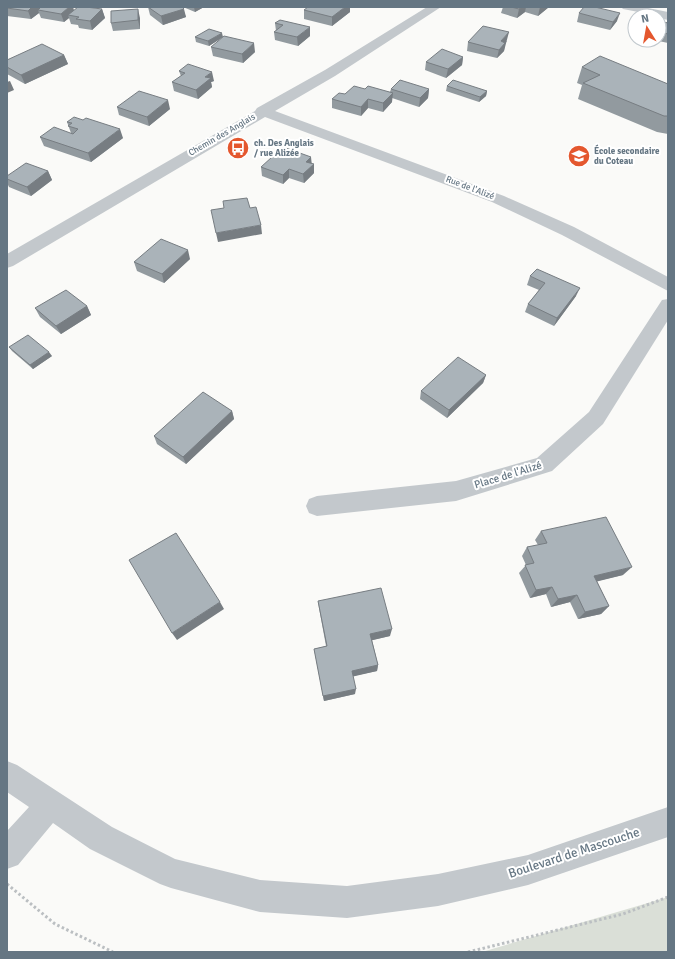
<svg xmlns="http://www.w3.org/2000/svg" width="675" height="959" font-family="Signika,sans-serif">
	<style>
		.green { fill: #dadfd7 }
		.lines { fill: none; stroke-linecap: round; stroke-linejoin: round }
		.path { stroke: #bbbfc2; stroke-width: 3; stroke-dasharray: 2.5 2.5; stroke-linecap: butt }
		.minor { fill: #c3c8cc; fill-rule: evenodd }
		.wall { fill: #929a9f }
		.shaded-wall { fill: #777d82 }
		.building { fill: #aab3b9; stroke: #777d82 }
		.labels { text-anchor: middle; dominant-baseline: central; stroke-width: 4; stroke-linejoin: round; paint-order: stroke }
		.far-street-label { font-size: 9px; fill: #657683; stroke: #fff }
		.far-poi-label { font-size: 9px; font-weight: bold; fill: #657683; stroke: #fff; text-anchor: start }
		.street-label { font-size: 11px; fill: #657683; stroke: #fff }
		.near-street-label { font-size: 13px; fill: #657683; stroke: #fff }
	</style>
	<rect width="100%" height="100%" fill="#fafaf8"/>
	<path class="green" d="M668,897V952H482Z"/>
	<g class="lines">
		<path class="path" d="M7,884L55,924L113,952
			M468,952L623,914L668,897"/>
		<path class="minor" d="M427,7H441L335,76L275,111L504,196L574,227L668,277V291L562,235L492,202L265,117L13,266L7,268V254L255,111L257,108L325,70Z
			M621,7H643L668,12V20L659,18V16L623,9Z
			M668,299V320L603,424L552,471L456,501L317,516L309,513L306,506L309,499L317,496L456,481L537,458L589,412L662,300Z
			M7,761L17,765L112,827L175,859L260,880L347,886L438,874L528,855L668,807V837L528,885L438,906L347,918L260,912L171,888L160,884L90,849L53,823L18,865L7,869V831L29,807L7,792Z"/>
	</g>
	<path class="wall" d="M7,7L74,10L102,9L105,18L92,30L79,28L78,25L71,24L69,18L64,22L41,18L39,13L31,19L7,16Z
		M148,7H182L186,17L163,25L150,15Z
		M183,7H204L195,12Z
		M503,7H549L538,16L525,12L517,18L501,13Z
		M304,10L350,12L332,26L304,19Z
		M579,13L617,21L610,30L577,22Z
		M140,18V29L113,31L111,23Z
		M280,20L310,36L298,46L275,40L274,32L276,31L275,23Z
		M659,21L668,23V43L654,40H659Z
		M195,37H223L209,46L196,42Z
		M507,41L505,43L504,51L497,58L467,51L468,42Z
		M211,47L255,52L243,63L213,56Z
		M64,55L68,64L25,84L7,74V60Z
		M463,57L462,65L446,78L425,70L426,62Z
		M582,67L668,84V134L657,132L578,99L582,85L577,83Z
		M179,71L214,81L211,82L212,87L198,99L174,91L172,82L181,76Z
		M447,86L487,91L486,96L479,102L446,91Z
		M365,89L390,92L391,89H429L428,98L419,107L392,98V102L383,112L368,108L361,116L332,108V99L345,94Z
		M117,107L170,109L149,126L119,115Z
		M67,122L123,138L91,162L44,146L40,137L71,133Z
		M312,164L314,173L304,183L289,178L283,184L262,176L261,167Z
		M48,171L52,180L31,196L9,187L7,183V176Z
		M190,259L164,283L137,271L134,262Z
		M530,276L576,296L554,326L525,312L528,304L539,290L527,285Z
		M87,306L91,315L61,334L40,317L35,308Z
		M9,347L52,356L33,369L12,351Z
		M486,375L483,383L447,418L420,399L421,391Z
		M232,411L234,419L186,464L157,444L154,436Z
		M541,531L623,575L597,581L609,606L601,614L578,619L570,602L551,607L546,594L530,598L519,573L526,565L522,556L527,547L538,545L535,540Z
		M318,601L390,636L372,640L378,665L377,671L353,676L355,694L324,701L314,649L326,646L319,608Z"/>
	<path class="shaded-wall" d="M32,7H45L38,10L39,13L31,19L28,11Z
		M69,7H73L75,13L68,15L69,18L64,22L61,14Z
		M194,7H204L195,12Z
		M345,7H350V12L332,26V17Z
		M522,7H526L525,12L517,18L519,9Z
		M540,7H549L538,16Z
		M102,9L105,18L92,30L90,21Z
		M138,9L140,18V29L138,20Z
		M184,9L186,17L163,25L161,16Z
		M620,13L617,21L610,30L613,22Z
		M310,27V36L298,46L297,37Z
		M509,32L504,51L497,58L501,41Z
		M222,33L223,37L209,46L208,41Z
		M254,43L255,52L243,63L242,54Z
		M64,55L68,64L25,84L21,75Z
		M463,57L462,65L446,78L448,69Z
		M212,72L214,81L211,82L212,87L198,99L196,90L205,77Z
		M10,81L14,90L7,93V82Z
		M429,89L428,98L419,107L420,98Z
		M487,91L486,96L479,102L480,97Z
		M393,93L392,102L383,112V103Z
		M368,99V108L361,116V107Z
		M168,100L170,109L149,126L147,117Z
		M120,129L123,138L91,162L88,153Z
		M311,157L312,166L306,162Z
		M314,164V173L304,183L303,174Z
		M289,169V178L283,184V175Z
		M48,171L52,180L31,196L27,187Z
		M261,225L262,234L218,242L216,233Z
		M188,250L190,259L164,283L162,274Z
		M580,288L576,296L554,326L557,318Z
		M87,306L91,315L61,334L56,326Z
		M49,352L52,356L33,369L30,365Z
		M486,375L483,383L447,418L449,410Z
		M232,411L234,419L186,464L183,457Z
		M632,567L623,575L587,584L594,576Z
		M552,587L546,594L530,598L536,590Z
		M577,595L570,602L551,607L558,599Z
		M220,602L224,609L177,640L172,633Z
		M609,606L601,614L578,619L585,612Z
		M392,629L390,636L369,641L370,634Z
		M378,665L377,671L351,677L352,671Z
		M356,689L355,694L324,701L323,696Z"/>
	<path class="building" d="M7,7H32L28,11L7,8Z
		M41,7H69L61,14L38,10Z
		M78,7H86L102,9L90,21L76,19L79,17L68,15Z
		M148,7H182L184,9L161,16Z
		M308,7H345L332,17L304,10Z
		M511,7H522L519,9Z
		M584,7H595L620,13L613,22L579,13Z
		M138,9V20L111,23V11Z
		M280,20L310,27L297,37L274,32L283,25L275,23Z
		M659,21L668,23V34L659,32Z
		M483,26L509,32L501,41L505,43L499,50L468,42Z
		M209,29L222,33L208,41L195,37Z
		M224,36L254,43L242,54L211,47Z
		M42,44L64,55L21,75L7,67V60Z
		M442,49L463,57L448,69L426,62Z
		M600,56L668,84V116H664L583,83L600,75L582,67Z
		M188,64L212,72L205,77L211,78L196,90L172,82L185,73L179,71Z
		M400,80L429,89L420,98L391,89Z
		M453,80L487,91L480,97L447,86Z
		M354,86L365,89L368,86L393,93L383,103L368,99L361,107L332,99L339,93L345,94Z
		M139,91L168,100L147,117L117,107Z
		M74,117L83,120L86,118L120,129L88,153L40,137L54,127L73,134L78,129L68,126L72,123L67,122Z
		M283,147L311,157L306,162L314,164L303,174L289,169L283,175L261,167Z
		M26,163L48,171L27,187L7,179V176Z
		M247,198L250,208L256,207L261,225L216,233L211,210L224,208L223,201Z
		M161,239L188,250L162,274L134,262Z
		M537,269L580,288L557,318L528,304L545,283L530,276Z
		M66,290L87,306L56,326L35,308Z
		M28,335L49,352L30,365L9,347Z
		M458,357L486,375L449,410L421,391Z
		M203,392L232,411L183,457L154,436Z
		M606,517L632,567L594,576L609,606L585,612L577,595L558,599L552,587L536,590L525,565L534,563L527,547L547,543L541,531Z
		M176,533L220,602L172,633L129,560Z
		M381,588L392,629L370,634L378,665L352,671L356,689L323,696L314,649L327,646L318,601Z"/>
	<defs>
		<g id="bus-disc" transform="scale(1.15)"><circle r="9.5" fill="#e4572e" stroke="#fff"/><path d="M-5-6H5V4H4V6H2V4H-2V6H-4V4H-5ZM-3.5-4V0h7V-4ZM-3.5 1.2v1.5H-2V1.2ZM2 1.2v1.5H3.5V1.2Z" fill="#fff"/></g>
		<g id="school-disc" transform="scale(1.15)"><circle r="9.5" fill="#e4572e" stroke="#fff"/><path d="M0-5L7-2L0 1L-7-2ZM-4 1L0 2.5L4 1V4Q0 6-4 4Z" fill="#fff"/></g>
	</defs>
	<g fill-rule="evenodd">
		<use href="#bus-disc" x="238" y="148"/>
		<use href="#school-disc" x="579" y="156"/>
	</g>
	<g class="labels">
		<g class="far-street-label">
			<text transform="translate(222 135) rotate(-30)">Chemin des Anglais</text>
			<text transform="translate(470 188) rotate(21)">Rue de l'Alizé</text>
		</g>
		<g class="far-poi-label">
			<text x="254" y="143">ch. Des Anglais<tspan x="254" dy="10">/ rue Alizée</tspan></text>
			<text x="594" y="151">École secondaire<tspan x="594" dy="10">du Coteau</tspan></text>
		</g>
		<g class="street-label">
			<text transform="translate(508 475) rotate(-17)">Place de l'Alizé</text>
		</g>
		<g class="near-street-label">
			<text transform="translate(574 853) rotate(-18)">Boulevard de Mascouche</text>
		</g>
	</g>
	<rect width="675" height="959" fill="none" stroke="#657683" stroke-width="16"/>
	<g transform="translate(647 28) rotate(349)"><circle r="19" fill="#ffffff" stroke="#c1c8cd"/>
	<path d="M0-3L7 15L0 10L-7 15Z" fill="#e4572e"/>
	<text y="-6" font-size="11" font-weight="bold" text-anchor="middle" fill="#657683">N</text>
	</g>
</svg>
